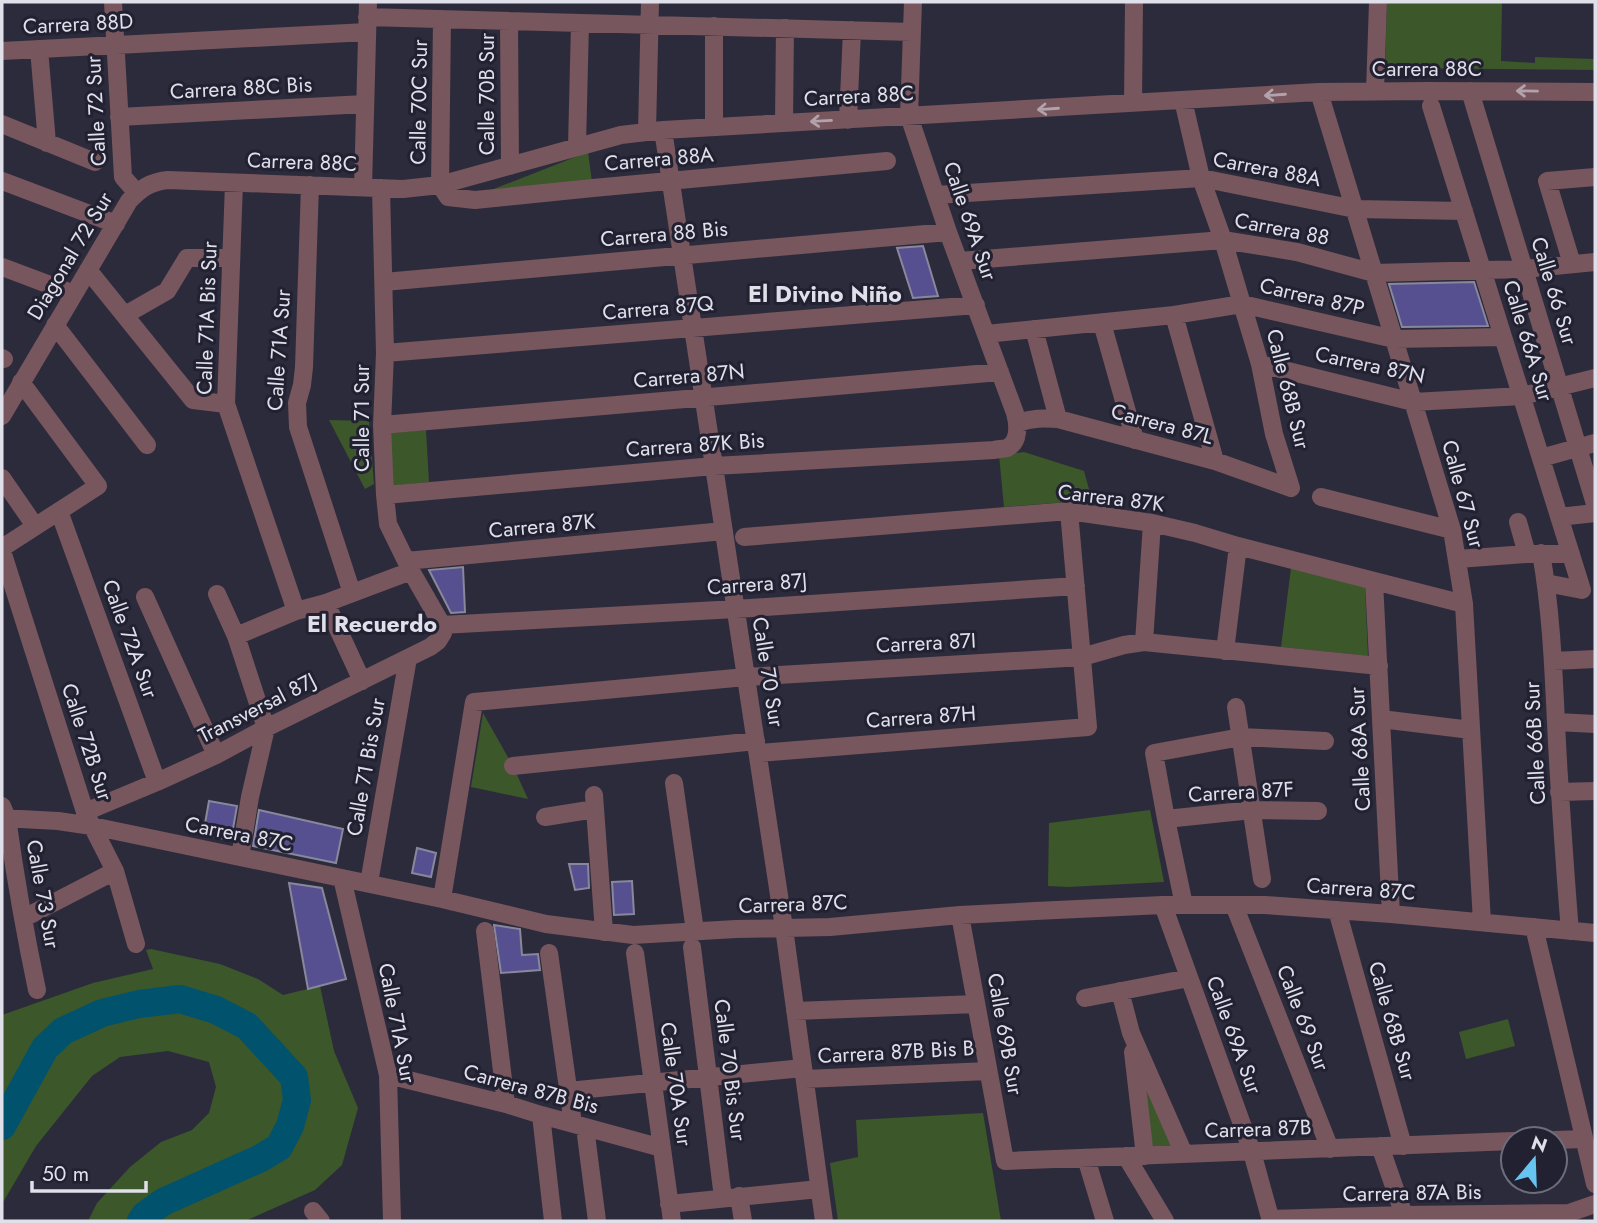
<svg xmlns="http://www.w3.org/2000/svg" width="1597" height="1223" font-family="Jost,sans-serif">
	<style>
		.green { fill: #3c572a }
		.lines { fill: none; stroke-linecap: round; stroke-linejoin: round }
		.river { stroke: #01526d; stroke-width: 28 }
		.building { fill: #575090; stroke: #88879c; stroke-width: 2 }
		.minor { stroke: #77565d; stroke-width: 18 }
		.oneway { stroke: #b1a2ab }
		.labels { text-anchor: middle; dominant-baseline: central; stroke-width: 6; stroke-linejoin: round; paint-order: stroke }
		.street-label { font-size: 21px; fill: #e0e0eb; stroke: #222132 }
		.neighbourhood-label { font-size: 23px; font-weight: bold; fill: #e0e0eb; stroke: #222132 }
	</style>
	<rect width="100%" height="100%" fill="#2c2b3c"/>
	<path class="green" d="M1387,2H1502L1501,61L1535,63V57L1595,59V70L1385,68Z
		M588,152L592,182L481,194Z
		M329,420L369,421L374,484L365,489Z
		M426,430L429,482L392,486L389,433Z
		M1024,452L1084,471L1092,500L1004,507L999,455Z
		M1291,568L1365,586L1368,656L1281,647Z
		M483,713L513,766L528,799L471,787Z
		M1150,810L1164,882L1068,887L1048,886L1049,823Z
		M151,949L220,964L258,979L283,995L320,986L334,1051L358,1108L342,1165L315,1190L245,1221H88L97,1203L130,1167L161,1142L192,1130L209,1113L216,1087L209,1062L168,1051L120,1057L92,1076L36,1146L2,1204V1015L93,983L153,969L146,950Z
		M1508,1019L1515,1046L1466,1059L1459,1032Z
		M1135,1050L1176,1148L1153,1147Z
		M983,1113L1001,1221H838L830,1163L858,1157L856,1120Z"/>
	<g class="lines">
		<path class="river" d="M2,1126L45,1048L63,1031L102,1013L139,1004L180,999L216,1010L247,1026L294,1077L297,1100L290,1126L279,1147L261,1158L163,1202L145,1215L141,1221"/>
	</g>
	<path class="building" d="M923,246L938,296L913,298L897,248Z
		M1474,282L1488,326L1402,327L1389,284Z
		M463,567L465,612L451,613L429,570Z
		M209,801L237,806L231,840L203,835Z
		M259,810L343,829L336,863L253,846Z
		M417,848L436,853L431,877L412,873Z
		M569,864H588L589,888L575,890Z
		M632,881L634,914L614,915L612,882Z
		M289,883L322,888L346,979L308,989Z
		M494,925L520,929L522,955L538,954L540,970L501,973Z"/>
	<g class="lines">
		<path class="minor" d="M113,2L123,177L137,193
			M367,17L912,32
			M442,19L440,185L448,197L475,200L593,188L887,161
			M509,21L510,166
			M39,49L47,143
			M2,51L367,32
			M1375,91L1378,2
			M1470,91L1595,504
			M1319,92L1452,530L1464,604L1482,922
			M1183,100L1201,178L1223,240L1242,304L1260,364L1274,434L1291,488
			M1133,103L1134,2
			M1431,106L1582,590L1546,583
			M119,117L365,104
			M848,120L852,30
			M784,123L785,28
			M2,124L95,162
			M714,127V26
			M663,130L784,928L824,1221
			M647,131L650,2
			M577,146L580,23
			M2,181L116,224
			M234,183L226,404L296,611
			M310,185L304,367L302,385L297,403L298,427L352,593
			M363,187L368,2
			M936,195L1201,178L1355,209L1464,211
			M960,261L1223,240L1297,252L1374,273L1524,269L1595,262
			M1572,264L1547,181L1595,177
			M2,267L74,294
			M88,270L193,400L226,404
			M384,282L948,232
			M125,315L167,291L187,258H231
			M1174,315L1215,461
			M1102,323L1135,440
			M55,325L147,445
			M1034,329L1058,419
			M986,334L1174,315L1242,304L1394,339L1503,337
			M385,353L976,305
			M2,358L4,359
			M1260,364L1413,402L1522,396L1595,378
			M2,416L129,201C141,188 150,182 168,180L403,189L440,185L621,135L663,130L1319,92L1427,91L1595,92
			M1018,423C1032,418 1043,418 1058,419L1215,461L1291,488
			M382,425L1000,372
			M1541,458L1595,443
			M2,478L35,526
			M385,495L714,466L994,450C998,449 1003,449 1007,448C1020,442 1018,424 1015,413L948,232L909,116L913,2
			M1321,497L1452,530
			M59,511L157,782
			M1559,517L1595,513
			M1518,522L1527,554
			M744,537L1069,511L1152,523L1195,533L1238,546L1464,604
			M2,548L98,486L21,382
			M2,551L85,812L115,871L136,944
			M1541,553C1555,632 1554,713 1560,792C1563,838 1566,885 1570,931
			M1458,559L1527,554H1571
			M406,561L724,531
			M1374,582L1391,914
			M217,594L236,636L266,728L250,797L240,857
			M145,597L216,755
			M326,603L362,681
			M442,625L736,609L1076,586
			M236,636L296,611L326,603L411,571
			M1144,642L1152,523
			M1225,651L1238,546
			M1553,661L1595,659
			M1236,707L1262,879
			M1381,719L1471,730
			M1557,722L1595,724
			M758,753L1088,727L1069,511
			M513,766L756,741
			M674,783L695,931
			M1559,792L1595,791
			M594,795L604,932
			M2,806L7,818C15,876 25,933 37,990
			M85,812L157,782L216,755L266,728L430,647L438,641L443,633L442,625L411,571L388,524L385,495L382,425L385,353L381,188
			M545,817L595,809
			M2,818L58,821L92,826L442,899L546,924L633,935L736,929L830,927L960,915L1035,911L1163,905H1265L1391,914L1595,933
			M1166,819L1252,810L1318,811
			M342,878L388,1075L392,1221
			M369,883L408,658
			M442,899L474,702L746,677L1082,657L1124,645L1144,642L1379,666
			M1163,905L1252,1152L1271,1221
			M1184,905L1166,819L1154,753L1241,737L1325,741
			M1234,905L1330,1149
			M1337,910L1403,1146
			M960,915L1005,1161L1513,1141
			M24,918L115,871
			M1534,927L1595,1184
			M485,931L506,1104
			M692,947L723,1198
			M549,953L573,1124
			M635,953L672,1221
			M1120,991L1131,1033L1184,1154
			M1085,998L1189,978
			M795,1011L976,1004
			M1133,1052L1145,1156
			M388,1075L506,1104L541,1115L662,1148
			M805,1079L988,1071
			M568,1091L803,1068
			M541,1115L553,1221
			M585,1127L597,1221
			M1555,1140L1584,1139
			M1380,1146L1404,1215
			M1126,1156L1165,1221
			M1086,1158L1105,1221
			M739,1196L743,1221
			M669,1204L819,1189
			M313,1211L321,1221
			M1270,1219L1404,1215L1569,1213L1595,1204"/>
	</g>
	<defs><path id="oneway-shaft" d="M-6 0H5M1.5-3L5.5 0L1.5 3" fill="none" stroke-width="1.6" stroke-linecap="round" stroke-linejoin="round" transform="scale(1.75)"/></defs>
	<g class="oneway">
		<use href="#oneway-shaft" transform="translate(1527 91) rotate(-179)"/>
		<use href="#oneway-shaft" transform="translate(1275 95) rotate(176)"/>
		<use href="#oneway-shaft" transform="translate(1048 109) rotate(176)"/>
		<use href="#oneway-shaft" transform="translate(821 121) rotate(177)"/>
	</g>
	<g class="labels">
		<g class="street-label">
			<text transform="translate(78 24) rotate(-3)">Carrera 88D</text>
			<text x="1427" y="69">Carrera 88C</text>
			<text transform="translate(241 88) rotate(-3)">Carrera 88C Bis</text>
			<text transform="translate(487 94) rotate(-90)">Calle 70B Sur</text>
			<text transform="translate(859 96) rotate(-3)">Carrera 88C</text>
			<text transform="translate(419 102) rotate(-89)">Calle 70C Sur</text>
			<text transform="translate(96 111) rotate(-93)">Calle 72 Sur</text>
			<text transform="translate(659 159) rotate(-5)">Carrera 88A</text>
			<text transform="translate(302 162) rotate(2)">Carrera 88C</text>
			<text transform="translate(1267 169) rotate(11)">Carrera 88A</text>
			<text transform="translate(970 221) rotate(71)">Calle 69A Sur</text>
			<text transform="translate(1282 229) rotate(11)">Carrera 88</text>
			<text transform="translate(664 234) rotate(-5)">Carrera 88 Bis</text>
			<text transform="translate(70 256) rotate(-59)">Diagonal 72 Sur</text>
			<text transform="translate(1554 291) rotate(73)">Calle 66 Sur</text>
			<text transform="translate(1312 297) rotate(13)">Carrera 87P</text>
			<text transform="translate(658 308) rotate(-5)">Carrera 87Q</text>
			<text transform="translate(207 318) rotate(-88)">Calle 71A Bis Sur</text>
			<text transform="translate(1528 341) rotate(73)">Calle 66A Sur</text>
			<text transform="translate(279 350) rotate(-86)">Calle 71A Sur</text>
			<text transform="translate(1370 365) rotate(12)">Carrera 87N</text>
			<text transform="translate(689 376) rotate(-5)">Carrera 87N</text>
			<text transform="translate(1288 389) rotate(76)">Calle 68B Sur</text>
			<text transform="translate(362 418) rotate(-90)">Calle 71 Sur</text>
			<text transform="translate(1162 424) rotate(15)">Carrera 87L</text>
			<text transform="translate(695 445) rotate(-4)">Carrera 87K Bis</text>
			<text transform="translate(1463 494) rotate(75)">Calle 67 Sur</text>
			<text transform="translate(1111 498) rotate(7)">Carrera 87K</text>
			<text transform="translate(542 526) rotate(-5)">Carrera 87K</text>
			<text transform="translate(757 584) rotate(-4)">Carrera 87J</text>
			<text transform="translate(130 639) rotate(70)">Calle 72A Sur</text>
			<text transform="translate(926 643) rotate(-3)">Carrera 87I</text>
			<text transform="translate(768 672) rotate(81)">Calle 70 Sur</text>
			<text transform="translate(257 708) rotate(-27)">Transversal 87J</text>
			<text transform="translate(921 717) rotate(-4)">Carrera 87H</text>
			<text transform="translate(87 742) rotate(72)">Calle 72B Sur</text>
			<text transform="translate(1535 743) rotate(-93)">Calle 66B Sur</text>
			<text transform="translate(1360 749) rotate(-93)">Calle 68A Sur</text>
			<text transform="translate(366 767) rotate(-80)">Calle 71 Bis Sur</text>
			<text transform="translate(1241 792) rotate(-3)">Carrera 87F</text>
			<text transform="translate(239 834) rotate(11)">Carrera 87C</text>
			<text transform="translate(1361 889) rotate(4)">Carrera 87C</text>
			<text transform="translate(43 894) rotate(80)">Calle 73 Sur</text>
			<text transform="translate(793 904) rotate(-2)">Carrera 87C</text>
			<text transform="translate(1303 1018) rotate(69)">Calle 69 Sur</text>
			<text transform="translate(1392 1021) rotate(74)">Calle 68B Sur</text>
			<text transform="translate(397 1023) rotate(79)">Calle 71A Sur</text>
			<text transform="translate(1005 1034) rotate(80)">Calle 69B Sur</text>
			<text transform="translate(1234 1035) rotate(70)">Calle 69A Sur</text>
			<text transform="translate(896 1052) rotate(-3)">Carrera 87B Bis B</text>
			<text transform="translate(730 1070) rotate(83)">Calle 70 Bis Sur</text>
			<text transform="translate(676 1084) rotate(82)">Calle 70A Sur</text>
			<text transform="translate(531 1089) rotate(15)">Carrera 87B Bis</text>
			<text transform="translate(1258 1129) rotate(-2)">Carrera 87B</text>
			<text transform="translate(1412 1193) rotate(-1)">Carrera 87A Bis</text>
		</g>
		<g class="neighbourhood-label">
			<text x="825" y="294">El Divino Niño</text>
			<text x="372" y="624">El Recuerdo</text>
		</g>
	</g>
	<rect width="1597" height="1223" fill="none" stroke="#e0e0eb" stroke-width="7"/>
	<g transform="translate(1534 1160) rotate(19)"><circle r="33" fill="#222132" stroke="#6e6d7c" stroke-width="2"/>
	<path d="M0-5L12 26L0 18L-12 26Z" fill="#67c4f0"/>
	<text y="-10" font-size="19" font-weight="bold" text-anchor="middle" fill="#e0e0eb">N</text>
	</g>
	<path d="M32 1181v10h114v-10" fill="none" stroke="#e0e0eb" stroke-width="3.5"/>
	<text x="42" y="1181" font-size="21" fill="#e0e0eb" stroke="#222132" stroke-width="5" paint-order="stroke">50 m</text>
</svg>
